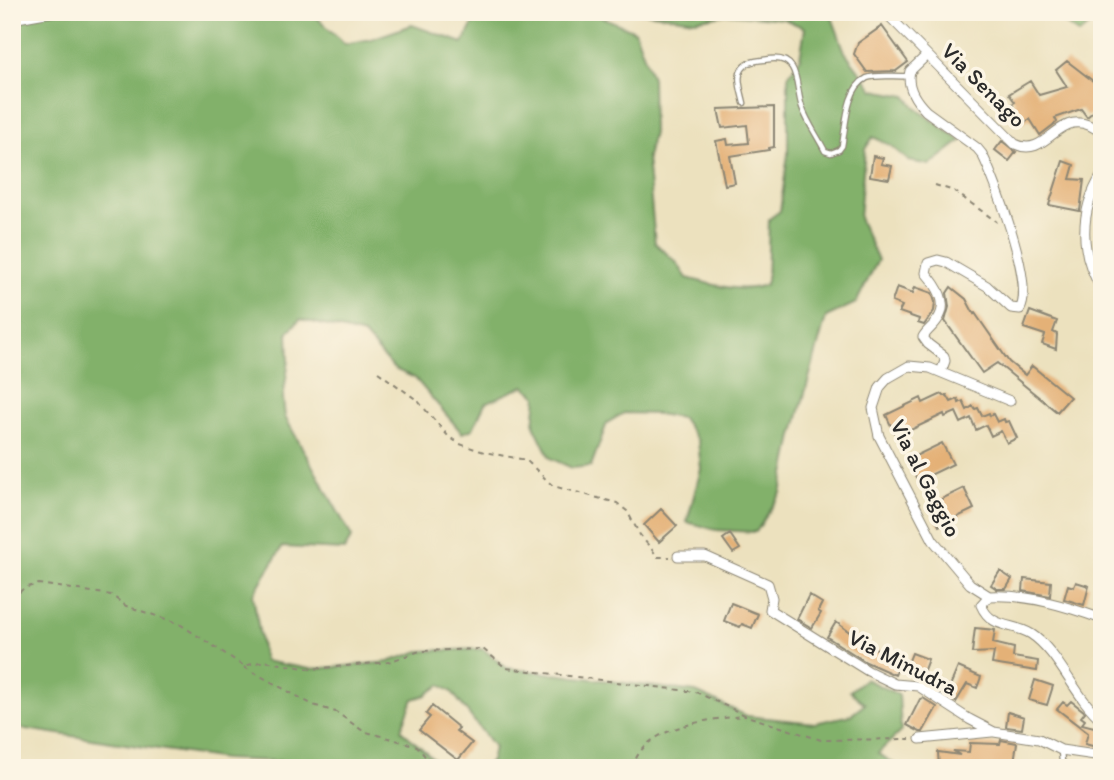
<svg xmlns="http://www.w3.org/2000/svg" width="1114" height="780" font-family="Itim,sans-serif">
	<style>
		.forest { fill: #82b16a; stroke: #566e4a; stroke-width: 2 }
		.building { fill: #e4b177 }
		.lines { fill: none; stroke-linecap: round; stroke-linejoin: round }
		.service-casing { stroke: #8c8674; stroke-width: 7 }
		.minor-casing { stroke: #8c8674; stroke-width: 11 }
		.path { stroke: #8c8674; stroke-width: 2; stroke-dasharray: 5 5; stroke-linecap: butt }
		.service { stroke: #fff; stroke-width: 4.5 }
		.minor { stroke: #fff; stroke-width: 9 }
		.labels { text-anchor: middle; dominant-baseline: central; stroke-width: 7; stroke-linejoin: round; paint-order: stroke }
		.street-label { font-size: 23px; fill: #2b2b2b; stroke: #fcf5e5 }
	</style>
	<rect width="100%" height="100%" fill="#fcf5e5"/>
	<filter id="ink" filterUnits="userSpaceOnUse"><feTurbulence type="fractalNoise" baseFrequency=".0143" numOctaves="2"/><feDisplacementMap in="SourceGraphic" scale="14" xChannelSelector="R" yChannelSelector="G"/><feConvolveMatrix kernelMatrix="1 2 1 2 8 2 1 2 1" color-interpolation-filters="sRGB"/></filter>
	<filter id="wash" filterUnits="userSpaceOnUse"><feTurbulence type="fractalNoise" baseFrequency=".00686" numOctaves="4" result="noise"/><feDisplacementMap in="SourceGraphic" scale="28" xChannelSelector="R" yChannelSelector="G"/><feGaussianBlur stdDeviation="1.57" result="paint"/><feColorMatrix in="noise" values="0 0 0 0 0 0 0 0 0 0 0 0 0 0 0 0 0 1.4 0 .05"/><feComposite in="paint" operator="in"/></filter>
	<g filter="url(#wash)">
		<rect width="100%" height="100%" fill="#ece1be"/>
		<path class="forest" d="M12,12H311L345,44L371,39L412,25L463,43L477,16L493,12H590L635,31L652,78L653,133L647,157L655,243L676,262L687,278C711,284 740,294 765,285L767,281L769,219L780,211L788,154V76L800,58L805,28L784,19L729,14L694,20L639,12H830L845,52L874,90L906,96L917,109L961,141L930,165L909,161L890,145L873,137L865,149L859,218L878,260L856,303L826,317L793,436L781,493L756,532L716,530L687,522L701,469L698,441L682,418L657,414L624,413L607,423L591,466L572,468L550,458L534,425L537,396L524,386L485,403L473,429L462,433L415,378L394,369L364,335L300,319L288,332L289,360L283,398L285,417L352,537L344,550L282,547L253,595L264,661L310,669L324,668L388,662L420,651L483,649L506,668L696,692L747,716L815,723L851,715L865,704L850,691L865,679L899,695L901,731L878,753L900,768H484L491,761L494,747L452,692L440,685L426,695L413,699L401,730L444,768H358V764L224,759L12,727Z
			M1050,12H1102V15L1079,34Z"/>
		<g id="blocks">
			<path class="building" d="M882,26L908,62L896,71L867,72L854,54L858,43Z
				M1067,61L1102,88V100L1097,106L1099,107L1087,117L1081,109L1055,118L1057,122L1040,135L1030,119L1023,123L1012,104L1015,102L1009,94L1030,81L1039,95L1067,87L1056,70Z
				M774,107V147L769,148V150L730,156L735,183L725,185L716,141L727,139L728,145L749,143L747,125L722,128L718,109Z
				M1002,141L1016,152L1009,161L995,150Z
				M873,156L883,158L881,164L892,166L889,179L870,176Z
				M1063,161L1074,165L1070,179L1084,180L1080,211L1049,205Z
				M897,287L913,293L915,287L932,293L935,302L934,311L924,325L918,323L919,319L899,312L902,306L892,302Z
				M951,287L966,299L974,314L975,313L1009,362L1025,375L1032,366L1070,397L1057,412L997,363L982,373L945,321L949,307L947,293Z
				M1030,311L1057,321L1053,332L1057,334L1056,349L1042,344L1045,335L1024,328Z
				M942,394L944,396L947,395L951,402L958,399L959,403L963,401L967,410L973,406L975,409L978,408L982,416L989,413L990,416L993,414L997,422L1004,419L1005,422L1009,421L1017,438L1007,443L1001,431L991,436L986,425L976,430L971,418L961,423L956,412L945,417L944,414L896,437L886,415L921,398L923,403Z
				M942,443L953,464L918,481L907,460Z
				M964,488L974,509L939,526L929,505Z
				M661,509L677,526L659,542L644,525Z
				M730,534L740,549L733,553L723,539Z
				M1000,571L1012,579L1006,589H997L991,585Z
				M1024,579L1051,582L1050,596L1023,591Z
				M1076,582L1089,586L1084,605L1064,599L1068,585L1074,587Z
				M809,595L822,603L818,611L821,613L812,628L797,619Z
				M731,603L758,614L752,628L742,624L740,627L724,621Z
				M836,622L867,645L902,659L895,675L866,662L827,637Z
				M975,628L995,630L993,643L1014,648L1013,657L1038,661L1037,671L992,664L994,652L972,653Z
				M912,653L928,659L922,675L906,668Z
				M958,667L981,677L977,688L967,684L956,702L943,694L948,685L950,686Z
				M1035,680L1053,686L1047,705L1029,700Z
				M923,698L937,707L923,732H920L907,725L920,699Z
				M1071,701L1085,712L1081,717L1085,720L1082,724L1102,729L1100,748L1085,744L1088,733L1057,709L1063,702L1067,705Z
				M432,706L459,728L456,731L472,743L458,760L419,730L430,717L426,714Z
				M1008,712L1024,717L1022,729L1006,727Z
				M1001,740L1017,743L1013,768H939L938,752L960,755L953,751L969,752L970,743L1000,744Z"/>
		</g>
	</g>
	<g filter="url(#ink)">
		<use href="#blocks" fill-opacity="0" stroke="#8c8674" stroke-width="2"/>
		<g class="lines">
			<g class="service-casing">
				<path id="service" d="M744,103C741,89 733,71 749,63C755,60 764,60 771,59C801,56 795,87 802,107C807,122 818,137 825,151L831,153L839,150L842,146C846,126 846,88 867,78C878,74 896,77 907,76
					M1061,751L1062,762L1071,768"/>
			</g>
			<g class="minor-casing">
				<path id="minor" d="M885,12L1015,144C1050,161 1059,99 1102,133
					M12,19L51,12
					M927,55L910,71C906,86 916,101 926,111L977,148L982,154C995,180 1035,285 1020,309L1011,308L987,286L946,262L938,260L928,263L926,273C937,286 949,303 938,319C934,326 927,330 923,337L928,344L944,356L945,361L941,372
					M1102,175C1079,211 1079,254 1102,289
					M678,556H705L768,584L772,598L770,610L868,671L895,684L918,686L969,719L994,732L1039,739L1061,750L1102,756
					M989,596L970,584L933,540L879,436L873,408L880,387L888,378L909,366L930,368L1010,401
					M1102,619C1066,606 1027,594 989,596L981,605C991,629 1013,623 1031,634C1059,652 1075,698 1102,720
					M920,739L992,732"/>
			</g>
			<path class="path" d="M935,185L954,191L997,222
				M378,372L417,400L449,437L460,444L484,452L526,460L553,486L617,503L627,511L640,535L658,557H670
				M12,599L24,588L39,584L111,595L126,606L178,623L244,666L264,661L310,669L324,668L388,662L420,651L483,649L506,668L696,692L747,716L821,740L910,739
				M244,667L313,705L336,712L363,731L417,746L434,768
				M633,768C640,727 712,718 746,716"/>
			<use href="#service" class="service"/>
			<use href="#minor" class="minor"/>
		</g>
	</g>
	<g class="labels">
		<g class="street-label">
			<text transform="translate(984 85) rotate(45)">Via Senago</text>
			<text transform="translate(926 478) rotate(63)">Via al Gaggio</text>
			<text transform="translate(903 662) rotate(27)">Via Minudra</text>
		</g>
	</g>
	<rect width="1114" height="780" fill="none" stroke="#fcf5e5" stroke-width="42"/>
</svg>
